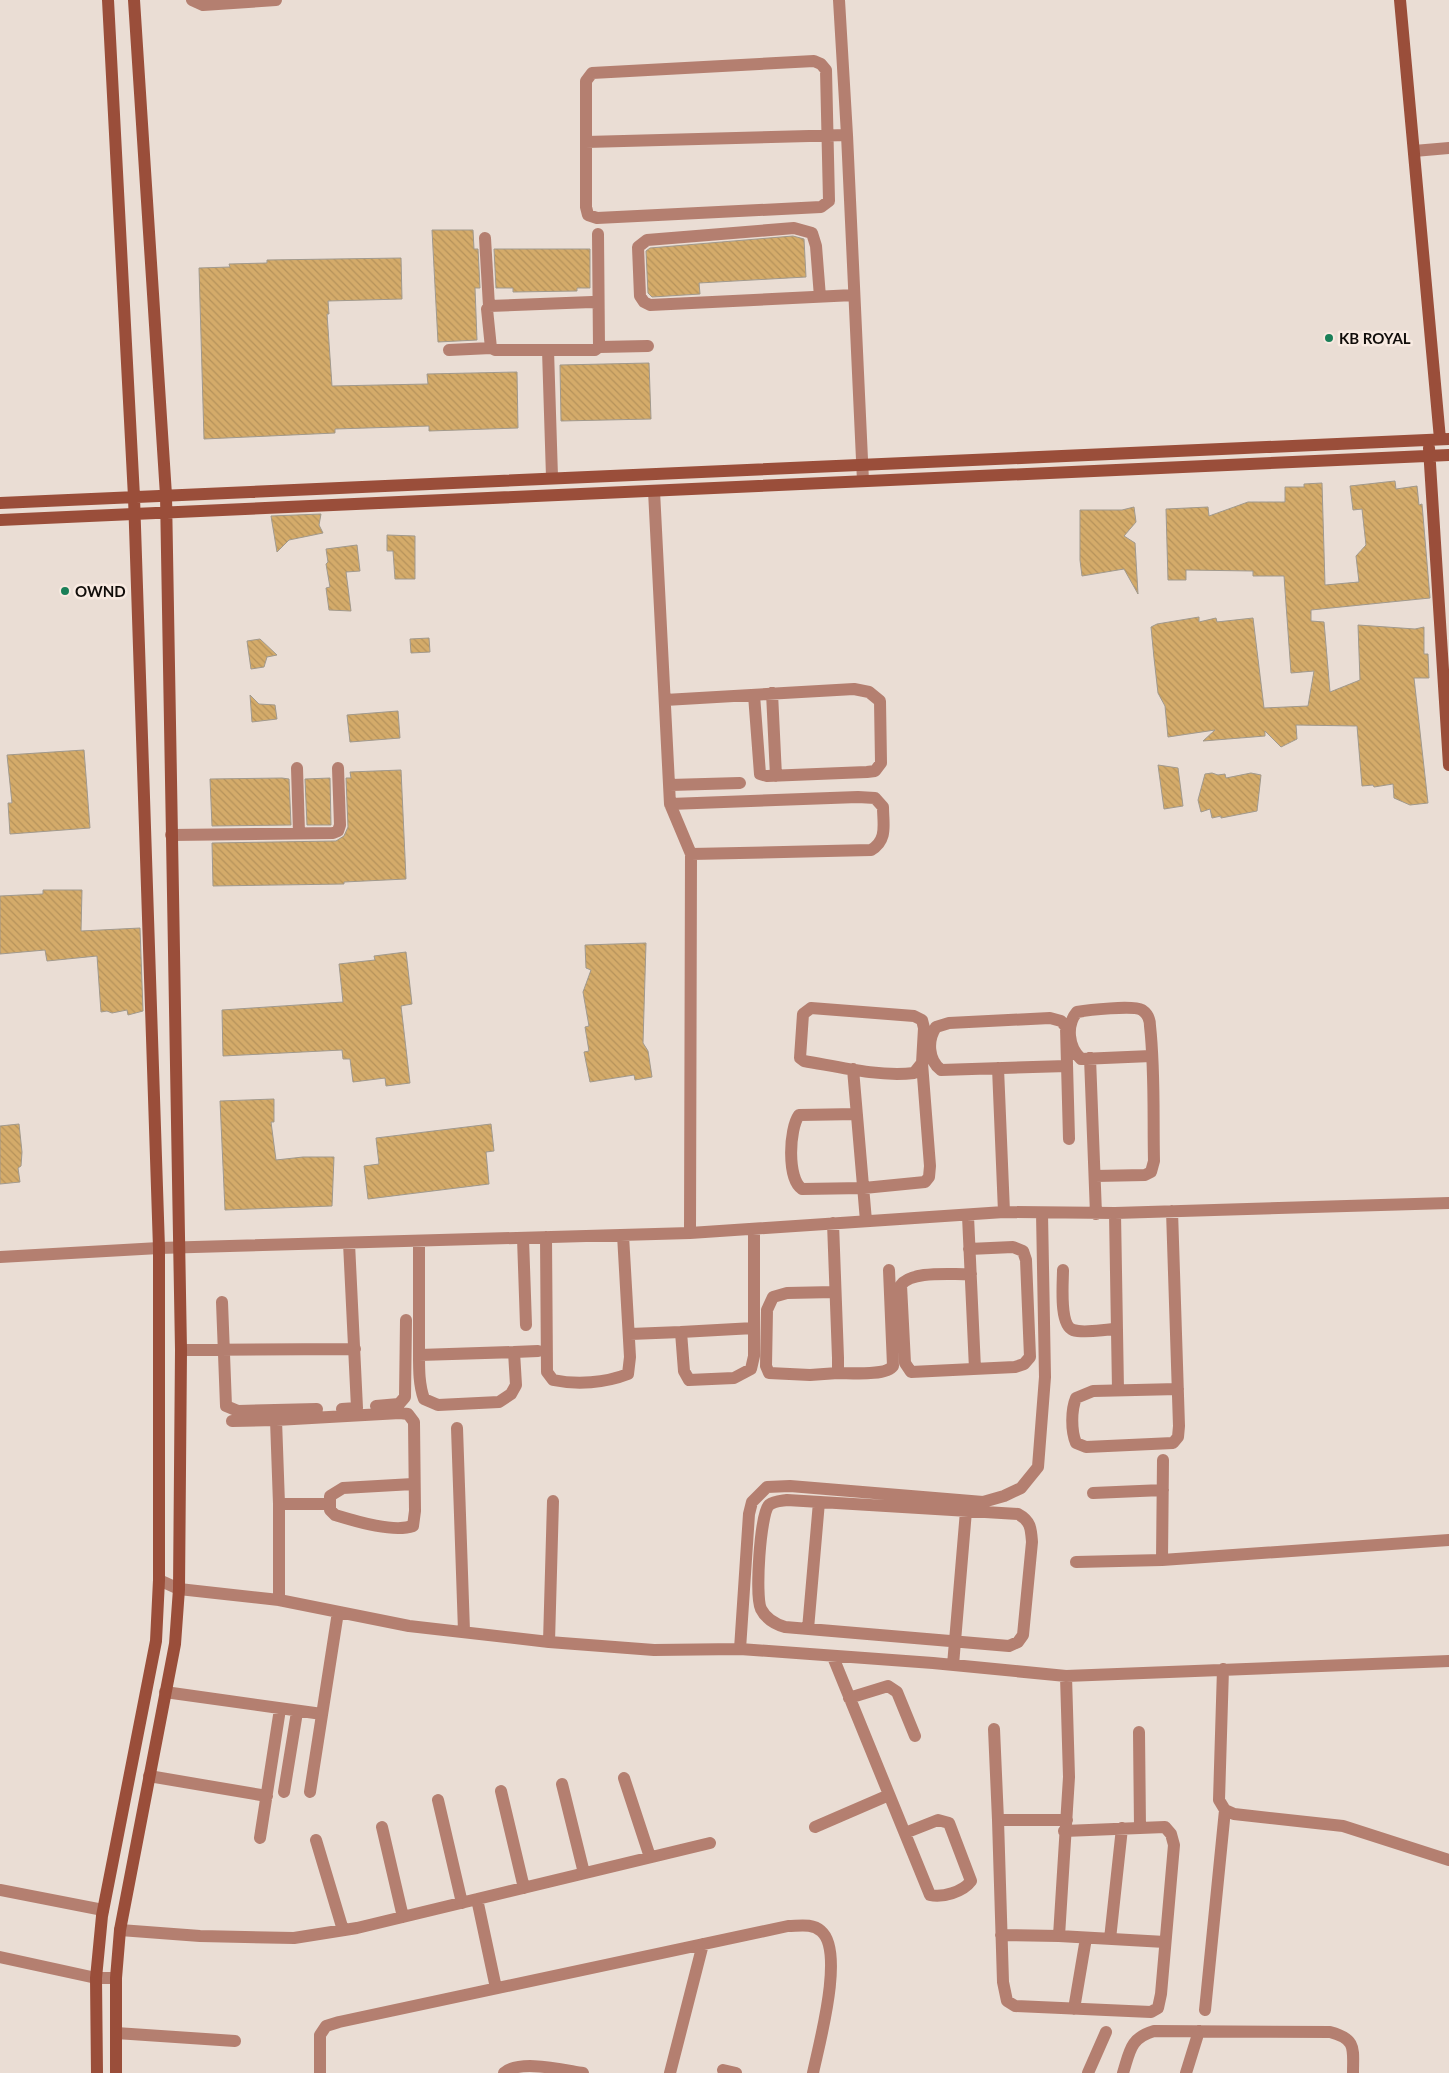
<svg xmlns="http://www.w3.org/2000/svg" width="1449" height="2073" font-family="Lato,sans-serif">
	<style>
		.building { fill: url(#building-back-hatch); stroke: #a1998d }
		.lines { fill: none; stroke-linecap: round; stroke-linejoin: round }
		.street { stroke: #b47f70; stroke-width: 12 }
		.secondary { stroke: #9a4e3a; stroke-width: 12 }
		.poi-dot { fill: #1a7f58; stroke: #f8eae1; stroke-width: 2 }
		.labels { text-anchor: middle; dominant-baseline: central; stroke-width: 5; stroke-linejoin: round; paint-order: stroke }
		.poi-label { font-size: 15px; font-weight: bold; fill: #110d0a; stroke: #f8eae1; text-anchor: start }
	</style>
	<defs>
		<pattern id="building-back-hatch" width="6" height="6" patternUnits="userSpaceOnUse" patternTransform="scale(1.25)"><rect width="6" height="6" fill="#d4ab6a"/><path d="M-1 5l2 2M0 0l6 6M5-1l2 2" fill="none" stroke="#b5925b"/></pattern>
	</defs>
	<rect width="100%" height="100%" fill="#eaddd4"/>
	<path class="building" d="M432,230H473L474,249H478L480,288H475L477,340L438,342Z
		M793,236L804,239L806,277L699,283L700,294L652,297L648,293L646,251L650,248Z
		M494,249H590V288H577V291L513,292V288H496Z
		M401,258L402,299L328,301L329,314H327L332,386L428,384L427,374L517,372L518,428L429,431V426L335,429V433L204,439L199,268L230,267L229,264L267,263V260Z
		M649,363L651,419L561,421L560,365Z
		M1395,481L1396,489L1417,486L1419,505L1422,504L1430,598L1311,610V621L1324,622L1330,692L1360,680L1358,625L1415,629L1424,627V654H1428L1429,678H1414L1428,803L1410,805L1394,798L1393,784L1374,787L1373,785L1362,786L1357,726L1296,725L1297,739L1281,747L1265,731V736L1203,741L1215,730L1168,737L1165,706L1158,693L1154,658L1151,627L1157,624L1199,617V622L1216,618L1217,622L1253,618L1264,708L1308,706L1314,671L1291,673L1284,576H1253V571L1186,570V580H1168L1166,509L1208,507L1209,516L1248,502H1285V487H1304V484L1322,483L1325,585L1359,582L1356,556L1366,545L1362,509L1353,510L1350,486Z
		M1134,507L1136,522L1124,536L1135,543L1138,594L1124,569L1082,576L1080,560V510H1122Z
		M321,514L319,525L323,533L289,540L277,552L271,516Z
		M387,535L415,536V579H395L393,551H387Z
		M357,545L360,571L346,572L351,611L329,610L326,588L330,587L326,564L328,562L326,549Z
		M429,638L430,652L411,653L410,639Z
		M260,639L277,655L267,657L264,667L251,669L247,641Z
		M250,695L259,704L275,705L277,719L252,722Z
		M398,711L400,738L350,742L347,715Z
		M84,750L90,828L10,834L8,803H12L7,755Z
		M1158,765L1178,768L1183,806L1164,809Z
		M401,770L406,879L344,882V884L213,886L212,843L336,841L344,836L348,827L346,778H351L350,772Z
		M1212,773L1218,775L1225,774L1226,778L1251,773L1261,775L1257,811L1221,818V816L1212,818L1210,809L1201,812L1198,800L1205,774Z
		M282,778L289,779L291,825L212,826L210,779Z
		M330,778L331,825H307L305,779Z
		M43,890H82L81,931L140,928L143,1011L128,1015L127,1010L112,1013L107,1011L101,1012L97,956L47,961L45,950L0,954V896L43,894Z
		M646,943L643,1043L648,1051L652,1077L635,1080L634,1075L590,1082L584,1052L589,1051L585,1027L589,1026L583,992L591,970L586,968L585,945Z
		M406,952L412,1004L401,1006L410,1083L386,1086L385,1078L353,1082L350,1059H343L342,1050L223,1056L222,1010L343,1002L339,964L375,960L374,956Z
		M274,1099V1122H271L276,1160L303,1157H334L332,1206L225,1210L220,1101Z
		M19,1124L22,1152L21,1166L18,1168L20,1182L0,1184V1126Z
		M491,1124L494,1151L486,1152L489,1184L368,1199L364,1166L379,1164L376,1138Z"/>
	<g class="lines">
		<path class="street" d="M192,0L203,5L276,0
			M839,0L847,135L863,481
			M814,61L821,64L826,70L829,201L821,207L597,218L588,215L586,207V81L592,73Z
			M586,142L847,135
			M1414,151L1449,148
			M598,234L599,347
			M485,238L489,306
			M820,297L816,246L812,233L794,228L647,240L638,247L640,296L644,302L650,305L854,295
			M598,304L592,302L489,306L487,309L491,348L495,350H595L599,347L648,346
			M449,350L491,348
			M548,350L552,477
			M654,491L670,804L691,854L690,1233
			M772,693L776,776
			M665,700L854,689L869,692L880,701L881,763L875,771L867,772L767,776L760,774L754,695
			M297,768L299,833
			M670,785L740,783
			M670,804L858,797L875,798L883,807C883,824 888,840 871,850L691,854
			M171,835L333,833L338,831L340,825L338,768
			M811,1008L914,1016L922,1020L924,1028L922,1063L914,1073C879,1077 839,1067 804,1061L800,1058L803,1014Z
			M1090,1058L1096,1214
			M1067,1066L941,1070C928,1060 927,1040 936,1027L949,1023L1050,1018L1061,1021L1066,1027L1069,1139
			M998,1068L1004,1212
			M853,1069L866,1221
			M857,1114L799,1115C789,1129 787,1179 802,1189L864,1188L925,1182L929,1177L930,1166L922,1063
			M1095,1176L1145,1175L1151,1172L1154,1161C1153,1117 1155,1071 1150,1026C1150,1020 1148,1014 1142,1010C1133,1005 1088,1010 1077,1012C1066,1025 1068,1047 1081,1059L1151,1056
			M1172,1211L1179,1426L1178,1437L1173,1443L1086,1447L1076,1443C1071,1431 1071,1410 1076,1398L1093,1391L1178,1389
			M1115,1213L1118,1390
			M968,1216L975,1369
			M833,1223L838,1358V1373L810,1375L769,1373L766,1366L767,1310L773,1297L787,1293L835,1292
			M546,1237L547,1372L553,1380C577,1385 605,1383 628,1374L630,1357L623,1235
			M523,1238L526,1325
			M969,1249L1013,1247L1023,1251L1026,1260L1030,1357L1024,1364L1015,1367L911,1372L905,1363L901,1285C912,1270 952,1275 971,1274
			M0,1257L159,1248L690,1233L1004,1212L1115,1213L1449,1203
			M1063,1270C1063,1283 1059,1325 1073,1330C1085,1334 1104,1329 1117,1329
			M222,1302L226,1406L238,1411L317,1409
			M681,1332L754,1328
			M630,1334L681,1332L684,1371L689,1380L734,1378L751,1369L754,1356V1229
			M181,1350L355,1349
			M514,1352L538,1351
			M419,1355L514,1352L516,1385L511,1394L499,1402L438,1405L424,1399C419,1385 419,1370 419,1355V1241
			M838,1373C852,1373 886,1376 893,1366L889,1270
			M376,1406L399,1404L405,1397L406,1320
			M342,1409L357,1408L349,1243
			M232,1421L276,1420
			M457,1428L464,1631
			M1093,1493L1163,1490
			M787,1500L1018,1514C1031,1521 1031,1529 1032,1542L1023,1635L1018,1642L1009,1646L785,1627C775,1624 766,1619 761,1609C755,1597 760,1514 769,1505C774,1501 781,1501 787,1500Z
			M279,1504L276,1420L400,1413L408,1414L414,1422L415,1511L413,1526C393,1533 355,1521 335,1515L330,1510V1496L343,1488L413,1484
			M1162,1560L1163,1460
			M1076,1562L1162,1560L1449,1540
			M159,1580L179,1589L279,1600L409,1626L549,1642L654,1650L740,1649L933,1663L1066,1676L1449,1661
			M279,1600V1504H330
			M808,1629L819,1502
			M549,1642L553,1501
			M740,1649L749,1514L752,1502L767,1487L790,1486L983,1502L1004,1496L1021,1488L1038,1467L1045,1377L1042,1213
			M833,1657L930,1895C942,1898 963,1892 971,1881L949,1823L938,1820L905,1833
			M953,1665L966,1511
			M1223,1669L1219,1800L1225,1810L1234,1814L1343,1826L1449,1860
			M1066,1676L1069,1777L1059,1936L1165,1942
			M165,1692L322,1714
			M849,1698L888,1686L897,1692L915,1736
			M994,1729L998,1820H1067
			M1139,1732L1140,1828
			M149,1776L267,1796
			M624,1778L650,1857
			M562,1784L584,1873
			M501,1791L524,1888
			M284,1792L297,1712
			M310,1792L338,1612
			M438,1800L462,1903
			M998,1820L1003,1982L1007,2001L1015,2006L1151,2012L1158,2008L1161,1994L1174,1845L1171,1834L1165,1827L1064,1831
			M382,1827L403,1917
			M815,1827L889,1795
			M260,1838L280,1709
			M316,1840L343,1930
			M0,1890L103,1910
			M477,1899L496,1988
			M120,1930L200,1936L294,1938L357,1928L710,1843
			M1001,1935L1059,1936
			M1110,1939L1122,1828
			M0,1957L96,1978H116
			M1074,2009L1086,1938
			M1205,2010L1225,1810
			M116,2033L235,2041
			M723,2070L736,2073
			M320,2073V2035L326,2026L339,2022L788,1926C799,1926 812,1923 821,1931C845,1951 819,2044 813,2073
			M504,2073C519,2059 563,2070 583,2073
			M670,2073L703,1944
			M1088,2073L1106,2032
			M1123,2073C1130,2051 1130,2038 1154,2031L1330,2032C1357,2039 1353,2049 1353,2073
			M1186,2073L1199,2031"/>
		<path class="secondary" d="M1400,0L1440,439
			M1429,448L1449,765
			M0,503L1449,439
			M0,520L1449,455
			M97,2073L96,1978L102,1916L156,1641L159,1580V1248L134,497L108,0
			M116,2073V1978L120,1930L175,1644L179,1589L181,1350L166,495L134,0"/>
	</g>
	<g class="poi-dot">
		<circle cx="1329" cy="338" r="5"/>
		<circle cx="65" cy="591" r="5"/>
	</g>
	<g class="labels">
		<g class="poi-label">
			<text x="1339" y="338">KB ROYAL</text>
			<text x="75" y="591">OWND</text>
		</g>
	</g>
</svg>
